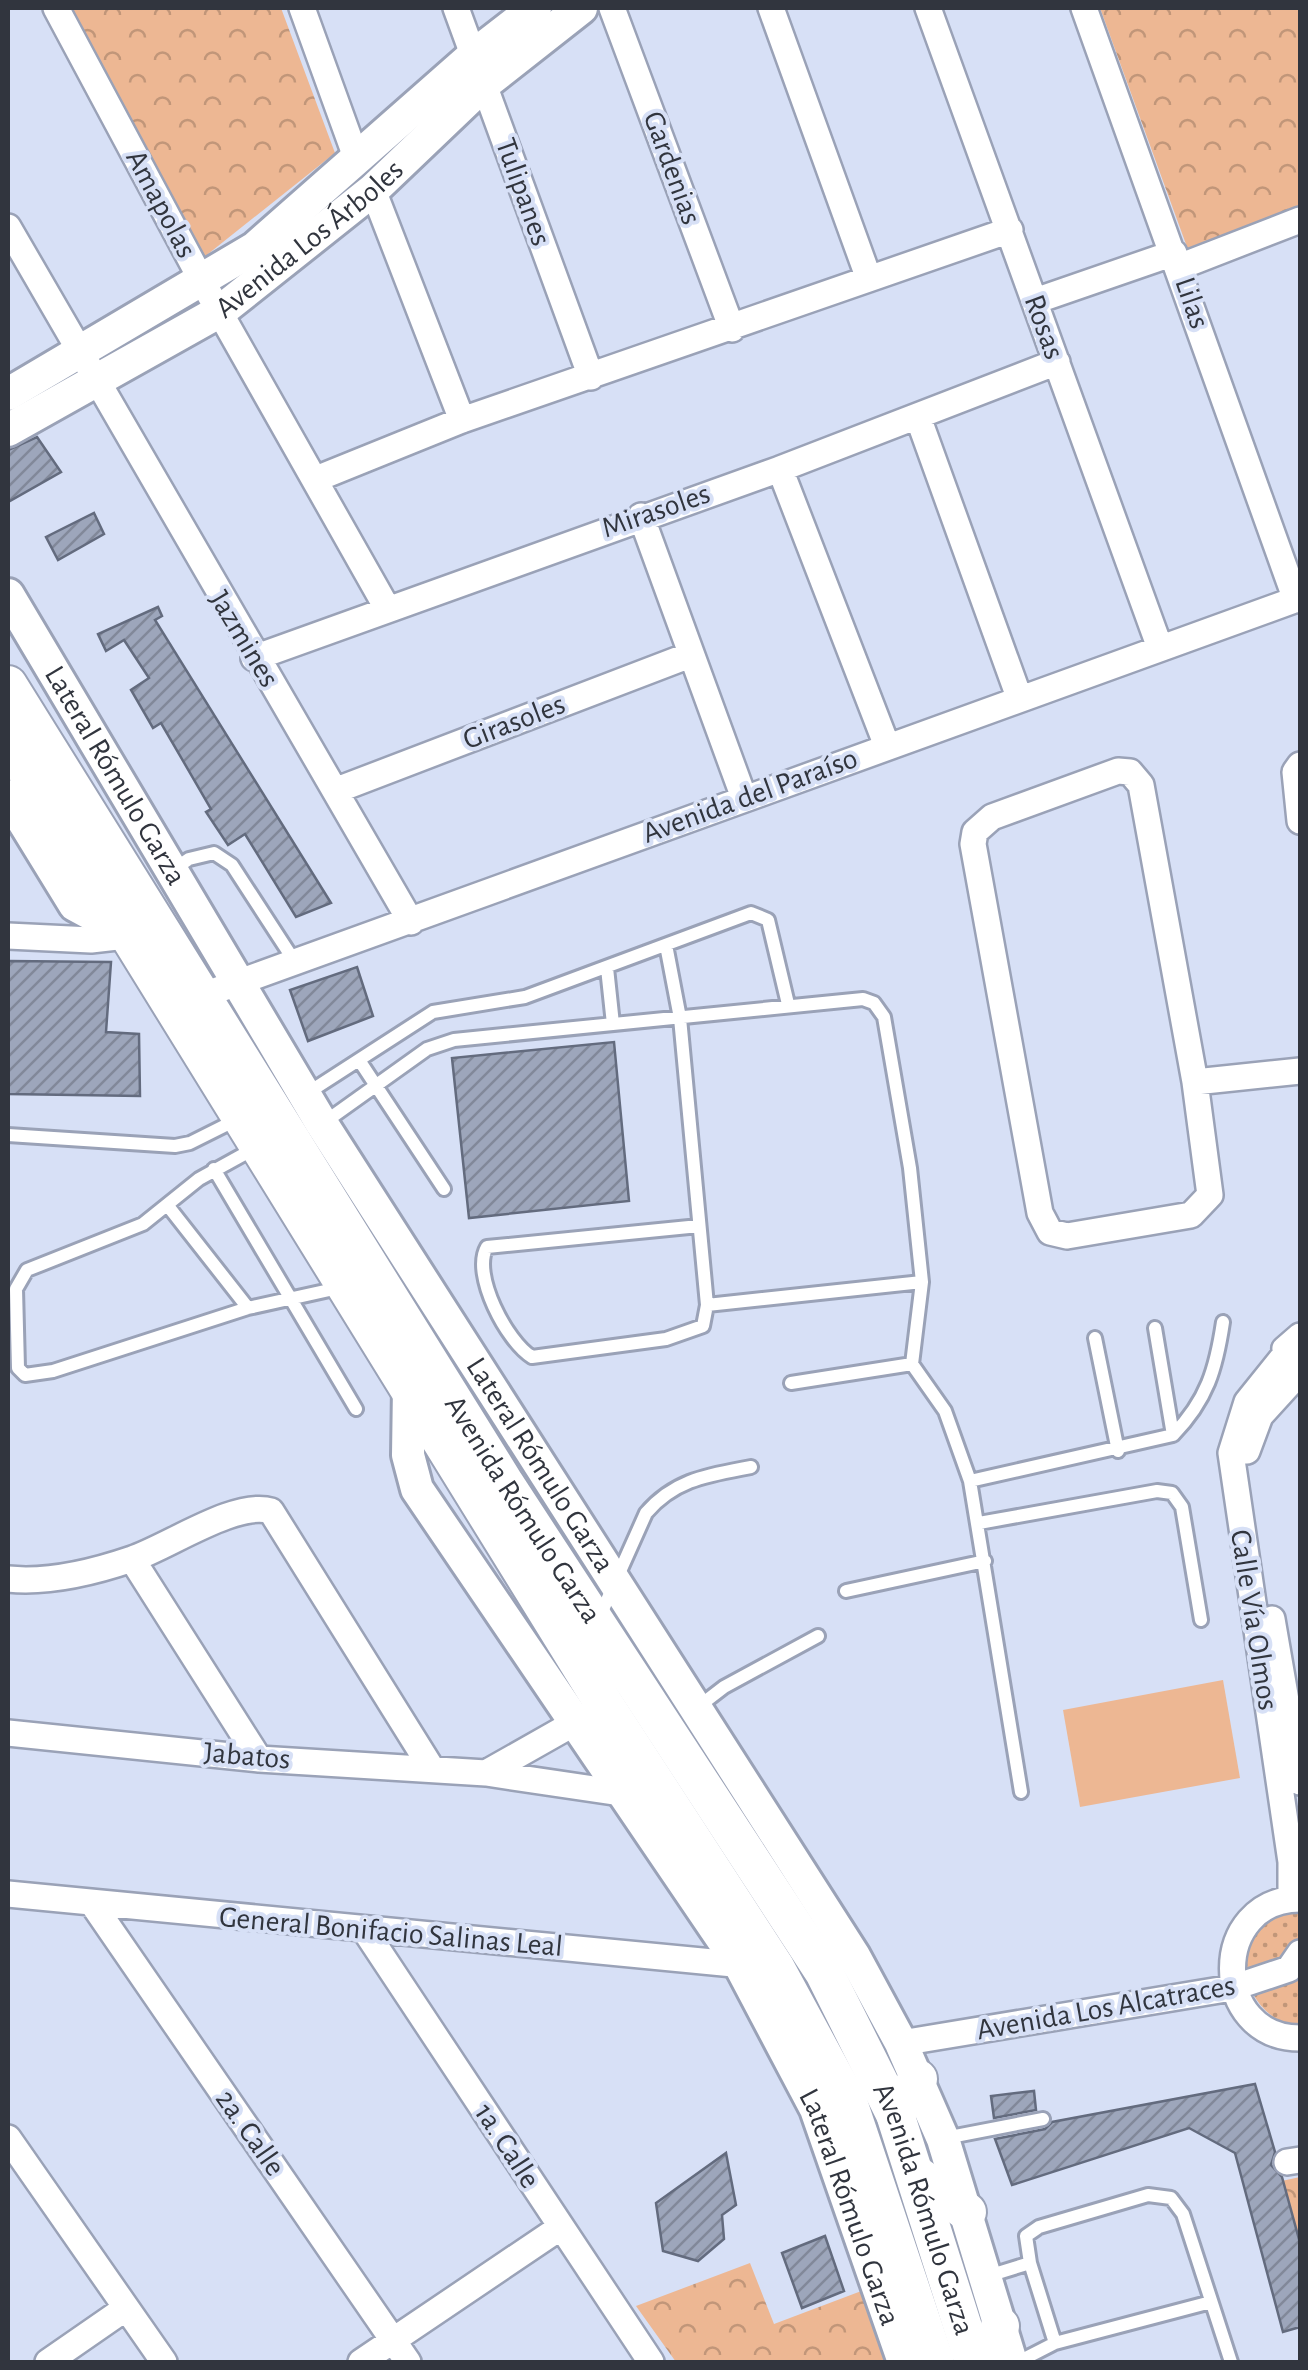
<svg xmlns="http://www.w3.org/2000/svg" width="1308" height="2370" font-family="'Alegreya Sans',sans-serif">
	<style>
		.grass { fill: url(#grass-dots) }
		.forest { fill: url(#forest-crowns) }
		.pitch { fill: #edb793 }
		.building { fill: url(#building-hatch); stroke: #636b7e; stroke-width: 2.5 }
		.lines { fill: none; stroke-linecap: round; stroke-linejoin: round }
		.lane-casing { stroke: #9aa2b7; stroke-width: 18 }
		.street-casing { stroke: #9aa2b7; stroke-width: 30 }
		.secondary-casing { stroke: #9aa2b7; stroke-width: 38 }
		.primary-casing { stroke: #9aa2b7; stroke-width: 42 }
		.lane { stroke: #fff; stroke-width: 12 }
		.street { stroke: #fff; stroke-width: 25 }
		.secondary { stroke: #fff; stroke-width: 32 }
		.primary { stroke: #fff; stroke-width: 38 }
		.labels { text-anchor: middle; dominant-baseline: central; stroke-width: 8; stroke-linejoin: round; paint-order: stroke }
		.street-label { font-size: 30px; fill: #31353e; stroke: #d7e0f6 }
	</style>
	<defs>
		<pattern id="grass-dots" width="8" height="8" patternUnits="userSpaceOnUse" patternTransform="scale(2.5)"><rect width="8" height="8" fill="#edb793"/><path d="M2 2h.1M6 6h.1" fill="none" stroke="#c19679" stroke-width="1.8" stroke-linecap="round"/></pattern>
		<pattern id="forest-crowns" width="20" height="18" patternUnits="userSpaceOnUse" patternTransform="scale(2.5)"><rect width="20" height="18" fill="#edb793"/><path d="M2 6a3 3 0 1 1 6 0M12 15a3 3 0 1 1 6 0" fill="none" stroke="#c19679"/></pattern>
		<pattern id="building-hatch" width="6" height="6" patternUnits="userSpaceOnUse" patternTransform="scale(2.5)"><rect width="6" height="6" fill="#9da6bb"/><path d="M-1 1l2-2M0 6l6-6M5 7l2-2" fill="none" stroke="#818899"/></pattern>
	</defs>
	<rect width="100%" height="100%" fill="#d7e0f6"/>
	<path class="grass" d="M1300,1913V2028C1229,2014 1228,1915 1300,1913Z"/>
	<path class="forest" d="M63,8H281L335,153L203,258Z
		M1100,8H1300V211L1194,254L1187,247Z
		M1300,2177V2266L1277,2182Z
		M750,2263L774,2324L864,2290L890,2362H676L636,2306Z"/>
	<path class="pitch" d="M1223,1680L1240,1778L1080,1807L1063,1710Z"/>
	<path class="building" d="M37,437L61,472L8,502V450Z
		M94,513L104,534L58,560L46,537Z
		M158,607L162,616L155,620L331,903L296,917L245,834L228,845L206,812L211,809L161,723L153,728L131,690L149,678L124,640L106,651L98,634Z
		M8,961L111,962L106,1032L139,1034L140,1096L8,1094Z
		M357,967L373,1016L308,1041L290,990Z
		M614,1042L629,1201L469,1218L452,1058Z
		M1255,2084L1275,2152L1271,2165L1282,2177L1300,2243V2327L1283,2332L1235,2153L1189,2128L1012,2185L995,2139L1045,2129L1052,2122Z
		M1034,2091L1036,2110L994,2118L991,2096Z
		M726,2153L736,2205L722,2215L724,2239L698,2261L663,2251L656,2203Z
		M825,2236L844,2291L802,2308L782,2253Z"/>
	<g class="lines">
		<g class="lane-casing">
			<path id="lane" d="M173,870L189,859L214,853L232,865L295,962
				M666,945L680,1018L707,1305L703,1326L666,1339L532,1357C507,1342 471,1274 487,1247L699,1226
				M607,968L613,1024
				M359,1060L444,1189
				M306,1094L433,1012L525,997L751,913L768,920L788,1004
				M322,1124L427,1049L454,1040L863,999L874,1003L884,1017L910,1168L922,1282L707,1305
				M8,1135L175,1146L190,1143L238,1119
				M257,1147L199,1179L143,1224L27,1270L16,1289L18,1368L25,1375L53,1371L248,1308L343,1287
				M214,1169L356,1409
				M168,1206L248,1308
				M922,1282L912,1364L945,1411L970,1481L1173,1435L1155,1328
				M1095,1338L1118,1451
				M791,1383L912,1364
				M1173,1435C1207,1400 1216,1369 1223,1322
				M970,1481L1021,1792
				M979,1523L1157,1491L1172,1493L1182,1507L1201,1620
				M846,1591L985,1561
				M600,1616L646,1513C675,1479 709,1475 751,1467
				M698,1707L724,1687L818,1636
				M945,2138L1043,2119
				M1030,2263L1026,2236L1039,2227L1148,2195L1171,2198L1183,2214L1231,2362
				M988,2276L1030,2263L1055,2343L1211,2302
				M1018,2362L1055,2343"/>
		</g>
		<g class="street-casing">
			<path id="street" d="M56,8L202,281L387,608
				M302,8L357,160
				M456,8L591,377
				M612,8L732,329
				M771,8L869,279
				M928,8L1160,648
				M1084,8L1296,600
				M373,190L462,420
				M8,227L411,922
				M1179,267L1300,220
				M1035,301L1174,253
				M918,417L1019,697
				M780,469L887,746
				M316,479L462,420L1010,230
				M641,516L744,798
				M254,658L780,469L1057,362
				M1300,765L1295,772L1300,821
				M1118,771L1130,772L1141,785L1195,1082L1210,1195L1191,1215L1067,1236L1050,1232L1040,1213L973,844L975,832L992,817Z
				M337,790L690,655
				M8,936L91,940L126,936
				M201,996L1300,598
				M1195,1082L1300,1071
				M1284,1356L1247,1402L1231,1453L1291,1862V1899
				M1291,1368L1285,1349L1300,1336
				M1247,1451L1260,1416L1300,1372
				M132,1559L259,1759
				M8,1579C47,1583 94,1572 132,1559C168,1547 236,1500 271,1511L432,1769
				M1272,1619L1300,1782
				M8,1733L259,1759L486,1773L634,1795
				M486,1773L592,1713
				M8,1894L754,1966
				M1300,1899C1210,1899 1210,2038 1300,2038
				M92,1903L408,2362
				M364,1929L651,2362
				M901,2043L1232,1988L1289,1969L1300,1953
				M8,2138L164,2362
				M1287,2162L1300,2160
				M48,2362L126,2308
				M361,2362L561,2227"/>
		</g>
		<g class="secondary-casing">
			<g id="secondary">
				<path d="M8,394L255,248L473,56L535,8"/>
				<path id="s1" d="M8,430L222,310L373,190L483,85L581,8"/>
				<path id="s2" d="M8,595L322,1124L854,1956L901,2043L943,2139L1011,2362"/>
				<path d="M8,796L75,905L123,931"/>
				<path id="s3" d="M409,1387L408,1455L417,1489L740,1965L816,2109L904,2362"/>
			</g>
		</g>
		<g class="primary-casing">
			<g id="primary">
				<path id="s4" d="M8,685L505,1484L824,1972L895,2114L974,2362"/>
				<path d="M8,740L604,1704L775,1967L848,2102L935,2362"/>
				<path d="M895,2114L918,2079"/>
				<path d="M917,2175L967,2212"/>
				<path d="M992,2362L1000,2326"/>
			</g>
		</g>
		<use href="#lane" class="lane"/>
		<use href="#street" class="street"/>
		<use href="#secondary" class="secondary"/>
		<use href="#primary" class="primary"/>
	</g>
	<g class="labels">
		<g class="street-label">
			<text transform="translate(672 168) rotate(70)">Gardenias</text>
			<text transform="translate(523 192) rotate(70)">Tulipanes</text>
			<text transform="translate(161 204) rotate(62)">Amapolas</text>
			<text stroke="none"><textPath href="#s1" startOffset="358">Avenida Los Árboles</textPath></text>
			<text transform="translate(1192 303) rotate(71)">Lilas</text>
			<text transform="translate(1044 327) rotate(70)">Rosas</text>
			<text transform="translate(656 511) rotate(-19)">Mirasoles</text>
			<text transform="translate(244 639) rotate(59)">Jazmines</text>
			<text transform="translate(514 722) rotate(-21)">Girasoles</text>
			<text stroke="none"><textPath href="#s2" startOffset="210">Lateral Rómulo Garza</textPath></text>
			<text transform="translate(750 796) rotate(-20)">Avenida del Paraíso</text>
			<text stroke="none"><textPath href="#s2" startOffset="1020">Lateral Rómulo Garza</textPath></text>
			<text stroke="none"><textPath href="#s4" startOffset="972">Avenida Rómulo Garza</textPath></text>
			<text transform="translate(1254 1620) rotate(81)">Calle Vía Olmos</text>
			<text transform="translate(247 1756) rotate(5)">Jabatos</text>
			<text transform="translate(391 1932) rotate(5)">General Bonifacio Salinas Leal</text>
			<text transform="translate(1106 2008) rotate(-10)">Avenida Los Alcatraces</text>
			<text transform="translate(250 2133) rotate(55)">2a. Calle</text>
			<text transform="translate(507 2146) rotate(57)">1a. Calle</text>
			<text stroke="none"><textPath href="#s3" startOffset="945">Lateral Rómulo Garza</textPath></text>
			<text stroke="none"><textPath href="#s4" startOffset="1782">Avenida Rómulo Garza</textPath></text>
		</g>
	</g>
	<rect width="1308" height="2370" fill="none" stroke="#31353e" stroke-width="20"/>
</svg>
